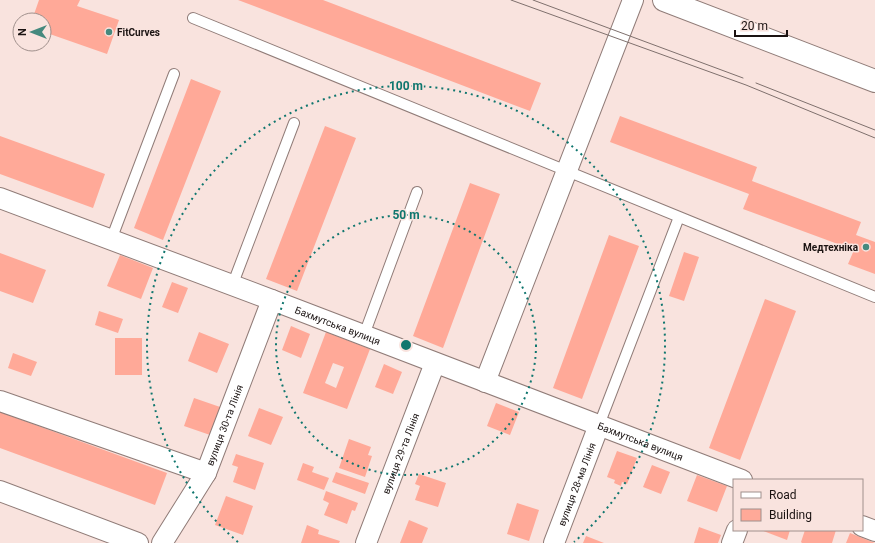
<svg xmlns="http://www.w3.org/2000/svg" width="875" height="543" font-family="Roboto,sans-serif">
	<style>
		.building { fill: #ffa998; fill-rule: evenodd }
		.lines { fill: none; stroke-linecap: round; stroke-linejoin: round }
		.lane-casing { stroke: #907c78; stroke-width: 12 }
		.street-casing { stroke: #907c78; stroke-width: 22 }
		.primary-casing { stroke: #907c78; stroke-width: 24 }
		.lane { stroke: #fff; stroke-width: 10 }
		.street { stroke: #fff; stroke-width: 20 }
		.primary { stroke: #fff; stroke-width: 22 }
		.tram { stroke: #7f706d; stroke-width: 1 }
		.ring { fill: none; stroke: #0f766e; stroke-width: 2; stroke-dasharray: 2 4 }
		.poi-dot { fill: #45897e; stroke: #f9e3de; stroke-width: 1.5 }
		.labels { text-anchor: middle; dominant-baseline: central; stroke-width: 3; stroke-linejoin: round; paint-order: stroke }
		.poi-label { font-size: 10px; font-weight: bold; fill: #1b1312; stroke: #f9e3de; text-anchor: start }
		.street-label { font-size: 10px; fill: #1b1312; stroke: #f9e3de }
		.centre { fill: #0f766e; stroke: #f9e3de; stroke-width: 2 }
		.ring-label { font-size: 12px; text-anchor: middle; font-weight: bold; fill: #0f766e; stroke: #f9e3de; stroke-width: 3; stroke-linejoin: round; paint-order: stroke }
	</style>
	<rect width="100%" height="100%" fill="#f9e3de"/>
	<path class="building" d="M39,0H80L77,6L119,20L107,54L44,32V20H32Z
		M238,0H323L541,83L530,111Z
		M191,79L221,91L163,240L134,228Z
		M620,116L757,167L752,181L861,222L856,235L875,242V274L848,264L854,250L743,209L749,194L610,142Z
		M325,126L356,138L297,291L266,279Z
		M0,136L105,174L93,208L0,174Z
		M470,183L500,194L443,348L413,336Z
		M609,235L639,246L582,399L553,388Z
		M684,252L699,257L684,301L669,296Z
		M0,253L46,270L33,303L0,291Z
		M120,255L153,268L141,299L107,286Z
		M172,282L188,288L178,313L162,307Z
		M765,299L796,311L740,460L709,448Z
		M99,311L123,319L118,333L95,325Z
		M291,326L310,334L301,358L282,350Z
		M199,332L229,344L217,373L188,361Z
		M326,332L370,349L347,409L303,393ZM333,363L344,367L336,388L325,383Z
		M115,338H142V375H115Z
		M13,353L37,362L31,376L8,368Z
		M384,364L402,372L393,394L375,387Z
		M194,398L223,408L213,436L184,426Z
		M496,403L519,412L510,435L487,426Z
		M259,408L283,417L271,445L248,436Z
		M0,412L167,473L155,505L0,448Z
		M349,439L371,447L368,455L372,456L365,477L339,468Z
		M617,451L637,458L627,484L622,482L621,486L614,483L615,480L607,477Z
		M236,454L264,463L255,490L233,482L238,467L232,465Z
		M303,463L314,467L312,472L329,478L324,490L297,480Z
		M652,465L670,472L661,494L643,487Z
		M336,472L369,483L365,494L332,482Z
		M419,474L446,483L438,507L415,500L420,486L415,484Z
		M697,475L727,486L717,512L687,501Z
		M326,491L358,503L355,511L352,510L347,524L324,515L329,503L323,500Z
		M226,496L253,506L243,535L215,525Z
		M517,503L539,510L529,541L507,534Z
		M409,520L428,528L422,543H400Z
		M307,525L319,530L318,534L340,541L339,543H301Z
		M699,527L721,535L718,543H694Z
		M761,530H790L787,540Z
		M805,530H836L832,543H802L801,542Z
		M850,533L875,543H846Z
		M586,536L604,543H583Z"/>
	<g class="lines">
		<g class="lane-casing">
			<path id="lane" d="M193,18L875,297
				M111,240L174,74
				M232,286L294,123
				M364,335L417,192
				M599,425L679,217"/>
		</g>
		<g class="street-casing">
			<g id="street">
				<path id="s1" d="M0,198L272,300L742,480"/>
				<path d="M485,382L633,0"/>
				<path d="M0,401L206,473"/>
				<path d="M0,491L138,543"/>
				<path d="M862,526L875,531"/>
				<path id="s2" d="M162,543L206,473L272,300"/>
				<path id="s3" d="M366,543L435,363"/>
				<path id="s4" d="M554,543L599,425"/>
				<path d="M732,543L737,530"/>
			</g>
		</g>
		<g class="primary-casing">
			<path id="primary" d="M664,0L875,81"/>
		</g>
		<use href="#lane" class="lane"/>
		<use href="#street" class="street"/>
		<use href="#primary" class="primary"/>
		<path class="tram" d="M511,0L746,85L875,138
			M533,0L743,78
			M756,83L875,130"/>
	</g>
	<g class="ring">
		<circle cx="406" cy="345" r="130"/>
		<path d="M238 542A259 259 0 1 1 574 542"/>
	</g>
	<g class="poi-dot">
		<circle cx="109" cy="32" r="4"/>
		<circle cx="866" cy="247" r="4"/>
	</g>
	<g class="labels">
		<g class="poi-label">
			<text x="117" y="32">FitCurves</text>
			<text x="858" y="247" text-anchor="end">Медтехніка</text>
		</g>
		<g class="street-label">
			<text stroke="none"><textPath href="#s1" startOffset="361">Бахмутська вулиця</textPath></text>
			<text stroke="none"><textPath href="#s2" startOffset="134">вулиця 30-та Лінія</textPath></text>
			<text stroke="none"><textPath href="#s1" startOffset="685">Бахмутська вулиця</textPath></text>
			<text stroke="none"><textPath href="#s3" startOffset="96">вулиця 29-та Лінія</textPath></text>
			<text stroke="none"><textPath href="#s4" startOffset="63">вулиця 28-ма Лінія</textPath></text>
		</g>
	</g>
	<circle cx="406" cy="345" r="6" class="centre"/>
	<g class="ring-label">
		<text x="406" y="90">100 m</text>
		<text x="406" y="219">50 m</text>
	</g>
	<rect x="733" y="479" width="130" height="52" fill="#f9e3de" stroke="#a0908c"/>
	<rect x="741" y="492" width="20" height="6" fill="#ffffff" stroke="#a0908c"/>
	<text x="769" y="499" font-size="12" fill="#1b1312">Road</text>
	<rect x="741" y="509" width="20" height="12" fill="#ffa998" stroke="#a0908c"/>
	<text x="769" y="519" font-size="12" fill="#1b1312">Building</text>
	<g transform="translate(32 32) rotate(270)"><circle r="19" fill="#f9e3de" stroke="#a0908c"/>
	<path d="M0-3L7 15L0 10L-7 15Z" fill="#45897e"/>
	<text y="-6" font-size="11" font-weight="bold" text-anchor="middle" fill="#1b1312">N</text>
	</g>
	<path d="M735 30v6h52v-6" fill="none" stroke="#1b1312" stroke-width="2"/>
	<text x="741" y="30" font-size="12" fill="#1b1312" stroke="#f9e3de" stroke-width="3" paint-order="stroke">20 m</text>
</svg>
